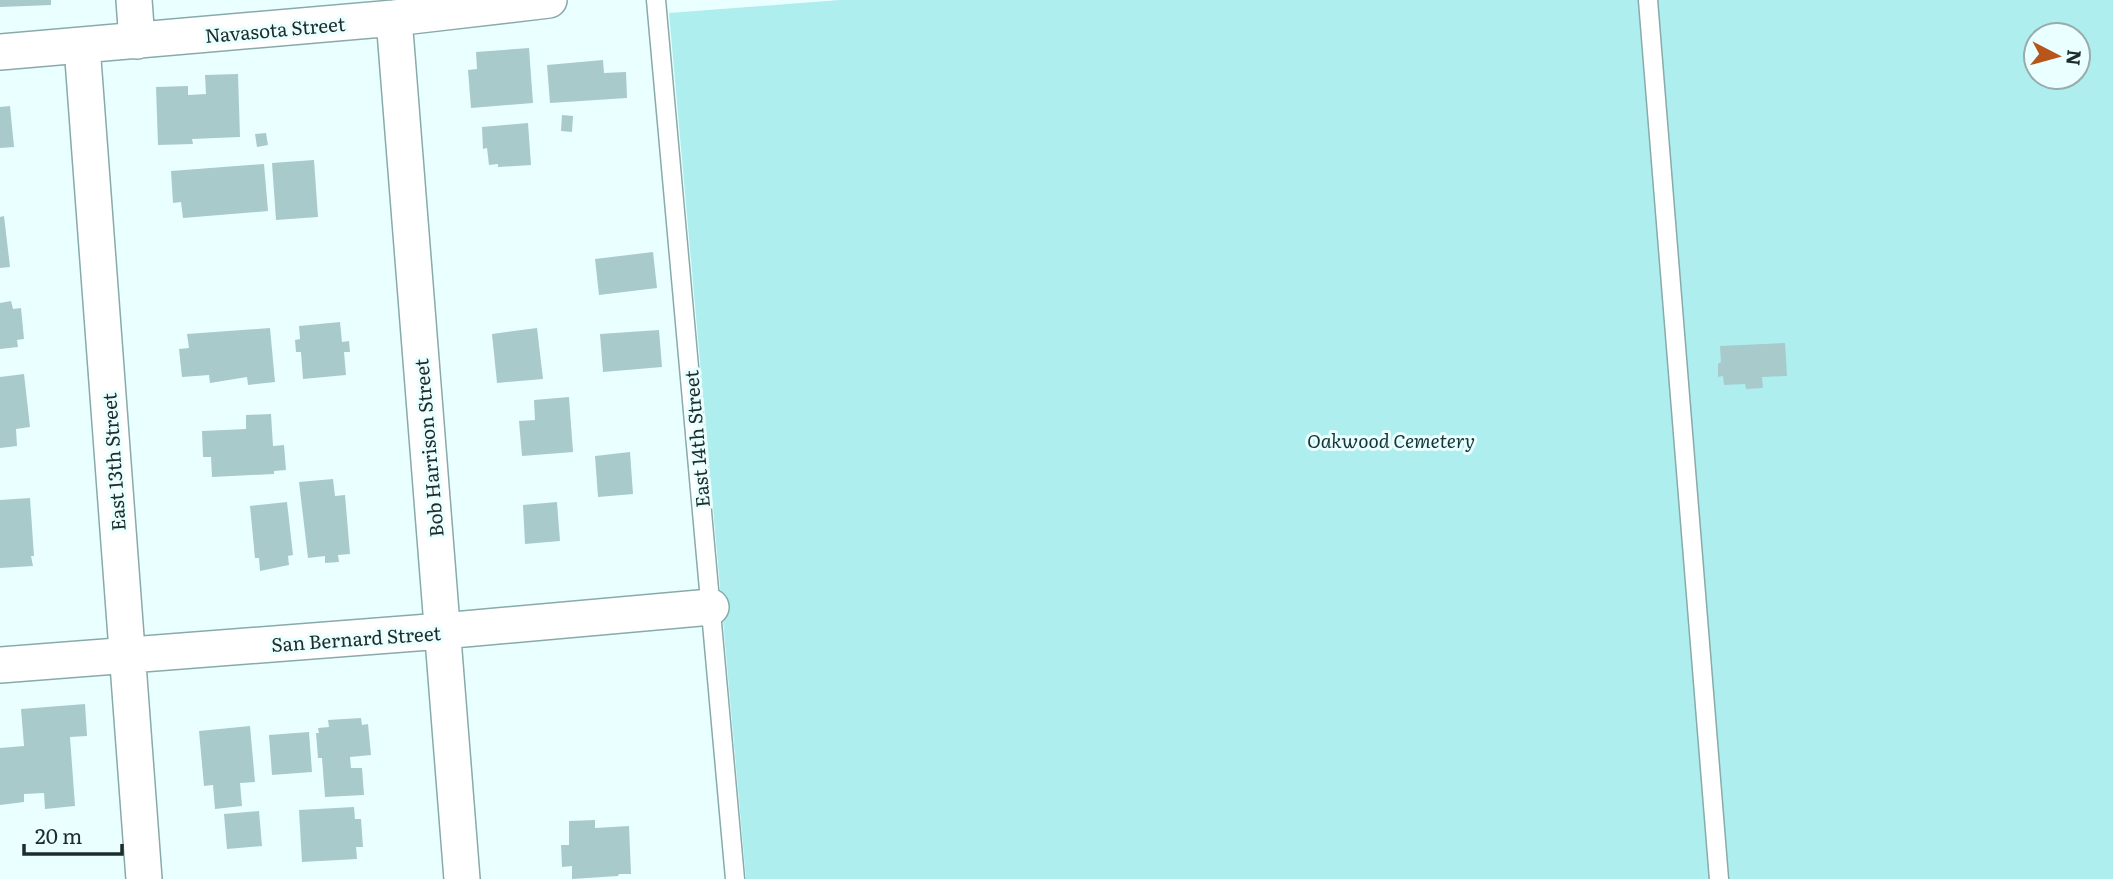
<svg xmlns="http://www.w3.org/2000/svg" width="2113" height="879" font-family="Literata,serif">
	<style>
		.green { fill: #aeeeef; fill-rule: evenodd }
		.building { fill: #a9cacb }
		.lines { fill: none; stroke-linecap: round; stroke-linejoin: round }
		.lane-casing { stroke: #89aaaa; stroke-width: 21 }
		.street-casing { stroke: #89aaaa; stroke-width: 38 }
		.lane { stroke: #fff; stroke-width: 18 }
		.street { stroke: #fff; stroke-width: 35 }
		.labels { text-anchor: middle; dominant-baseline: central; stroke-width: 6; stroke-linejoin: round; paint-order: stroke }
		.street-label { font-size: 19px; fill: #1f2c2c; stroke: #eaffff }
		.park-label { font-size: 19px; font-style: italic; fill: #143535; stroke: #eaffff }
	</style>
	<rect width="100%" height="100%" fill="#eaffff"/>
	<path class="green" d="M840,0H2113V879H746L669,13ZM2036,35H2078V77H2036Z"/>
	<path class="building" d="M0,0H51V5L0,7Z
		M529,48L533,103L471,108L468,70L477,69L476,52Z
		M603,60L604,73L626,72L627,98L550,103L547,65Z
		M238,74L240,137L192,139L193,144L158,145L156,87L188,86V95L206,94L205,75Z
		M10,106L14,147L0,148V107Z
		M562,115L573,116L572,132L561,131Z
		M528,123L531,165L498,167V164L489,165L487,148L483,149L482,127Z
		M266,133L268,145L257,147L255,134Z
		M314,160L318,217L276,220L272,163Z
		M264,164L268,211L183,218L181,202L173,203L171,171Z
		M4,216L10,267L0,268V217Z
		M653,252L657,288L599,295L595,259Z
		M11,301L13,309L21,308L24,339L17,340L18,347L0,349V303Z
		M340,322L342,342L349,341L350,352H344L346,375L303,379L301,352H296L295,340L300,339L299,326Z
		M270,328L275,382L248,385L247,377L210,383L209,375L182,377L179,349L189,348L187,334Z
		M537,328L543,379L497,383L492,334Z
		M659,330L662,367L603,372L600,334Z
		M1785,343L1787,376L1762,377L1763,388L1746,389L1745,384L1724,385L1723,376L1718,377V364L1721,362L1720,346Z
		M24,374L30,427L16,429L17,446L0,448V377Z
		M569,397L573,452L522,456L519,421L535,420L534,400Z
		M271,414L273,446L284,445L286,470L274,471V474L212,477L211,457H203L202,431L246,429V415Z
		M630,452L633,494L598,497L595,456Z
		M333,479L335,496L345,495L350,554L338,555L339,562L325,563V556L308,558L299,482Z
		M30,498L34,556H31L33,566L0,568V500Z
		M287,502L293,555L288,556L289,565L260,571L259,558H255L250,506Z
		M557,502L560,541L525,544L523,505Z
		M85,704L87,736L70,737L75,806L45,809L44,793L24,794V802L0,805V748L24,746L21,709Z
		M361,718L362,725L368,724L371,755L350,757L351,768H362L364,795L325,797L322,758H318L316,733H319L318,728L329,727L328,720Z
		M250,726L255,782L240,783L242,806L215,809L213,785L204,786L199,731Z
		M309,732L312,772L272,775L269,735Z
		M354,807L355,819H361L363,847H356L357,859L302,862L299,810Z
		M259,811L262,846L227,849L224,814Z
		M595,820V828L629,826L631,874H619L618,876L572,879V866L562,867L561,845H569V821Z"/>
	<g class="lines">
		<g class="lane-casing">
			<path id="lane" d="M656,0L735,879
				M1648,0L1719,879"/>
		</g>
		<g class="street-casing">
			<path id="street" d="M134,0L137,41
				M394,18L462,879
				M82,46L144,879
				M0,52L394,18L549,0
				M0,665L442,631L711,607"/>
		</g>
		<use href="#lane" class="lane"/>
		<use href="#street" class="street"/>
	</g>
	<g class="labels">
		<g class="street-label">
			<text transform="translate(275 29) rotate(-5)">Navasota Street</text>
			<text transform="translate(696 439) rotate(-95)">East 14th Street</text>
			<text transform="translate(428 448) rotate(-95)">Bob Harrison Street</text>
			<text transform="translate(113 462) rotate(-94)">East 13th Street</text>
			<text transform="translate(356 638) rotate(-4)">San Bernard Street</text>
		</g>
		<g class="park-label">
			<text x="1391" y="440">Oakwood Cemetery</text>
		</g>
	</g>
	<g transform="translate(2057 56) rotate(96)"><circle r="33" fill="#eaffff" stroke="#99abab" stroke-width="2"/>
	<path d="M0-5L12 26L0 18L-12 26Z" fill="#b7551a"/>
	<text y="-10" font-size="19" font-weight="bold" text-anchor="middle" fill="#1f2c2c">N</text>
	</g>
	<path d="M24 844v10h98v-10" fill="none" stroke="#1f2c2c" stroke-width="3.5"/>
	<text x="35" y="844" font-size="21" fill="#1f2c2c" stroke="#eaffff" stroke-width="5" paint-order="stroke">20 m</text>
</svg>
